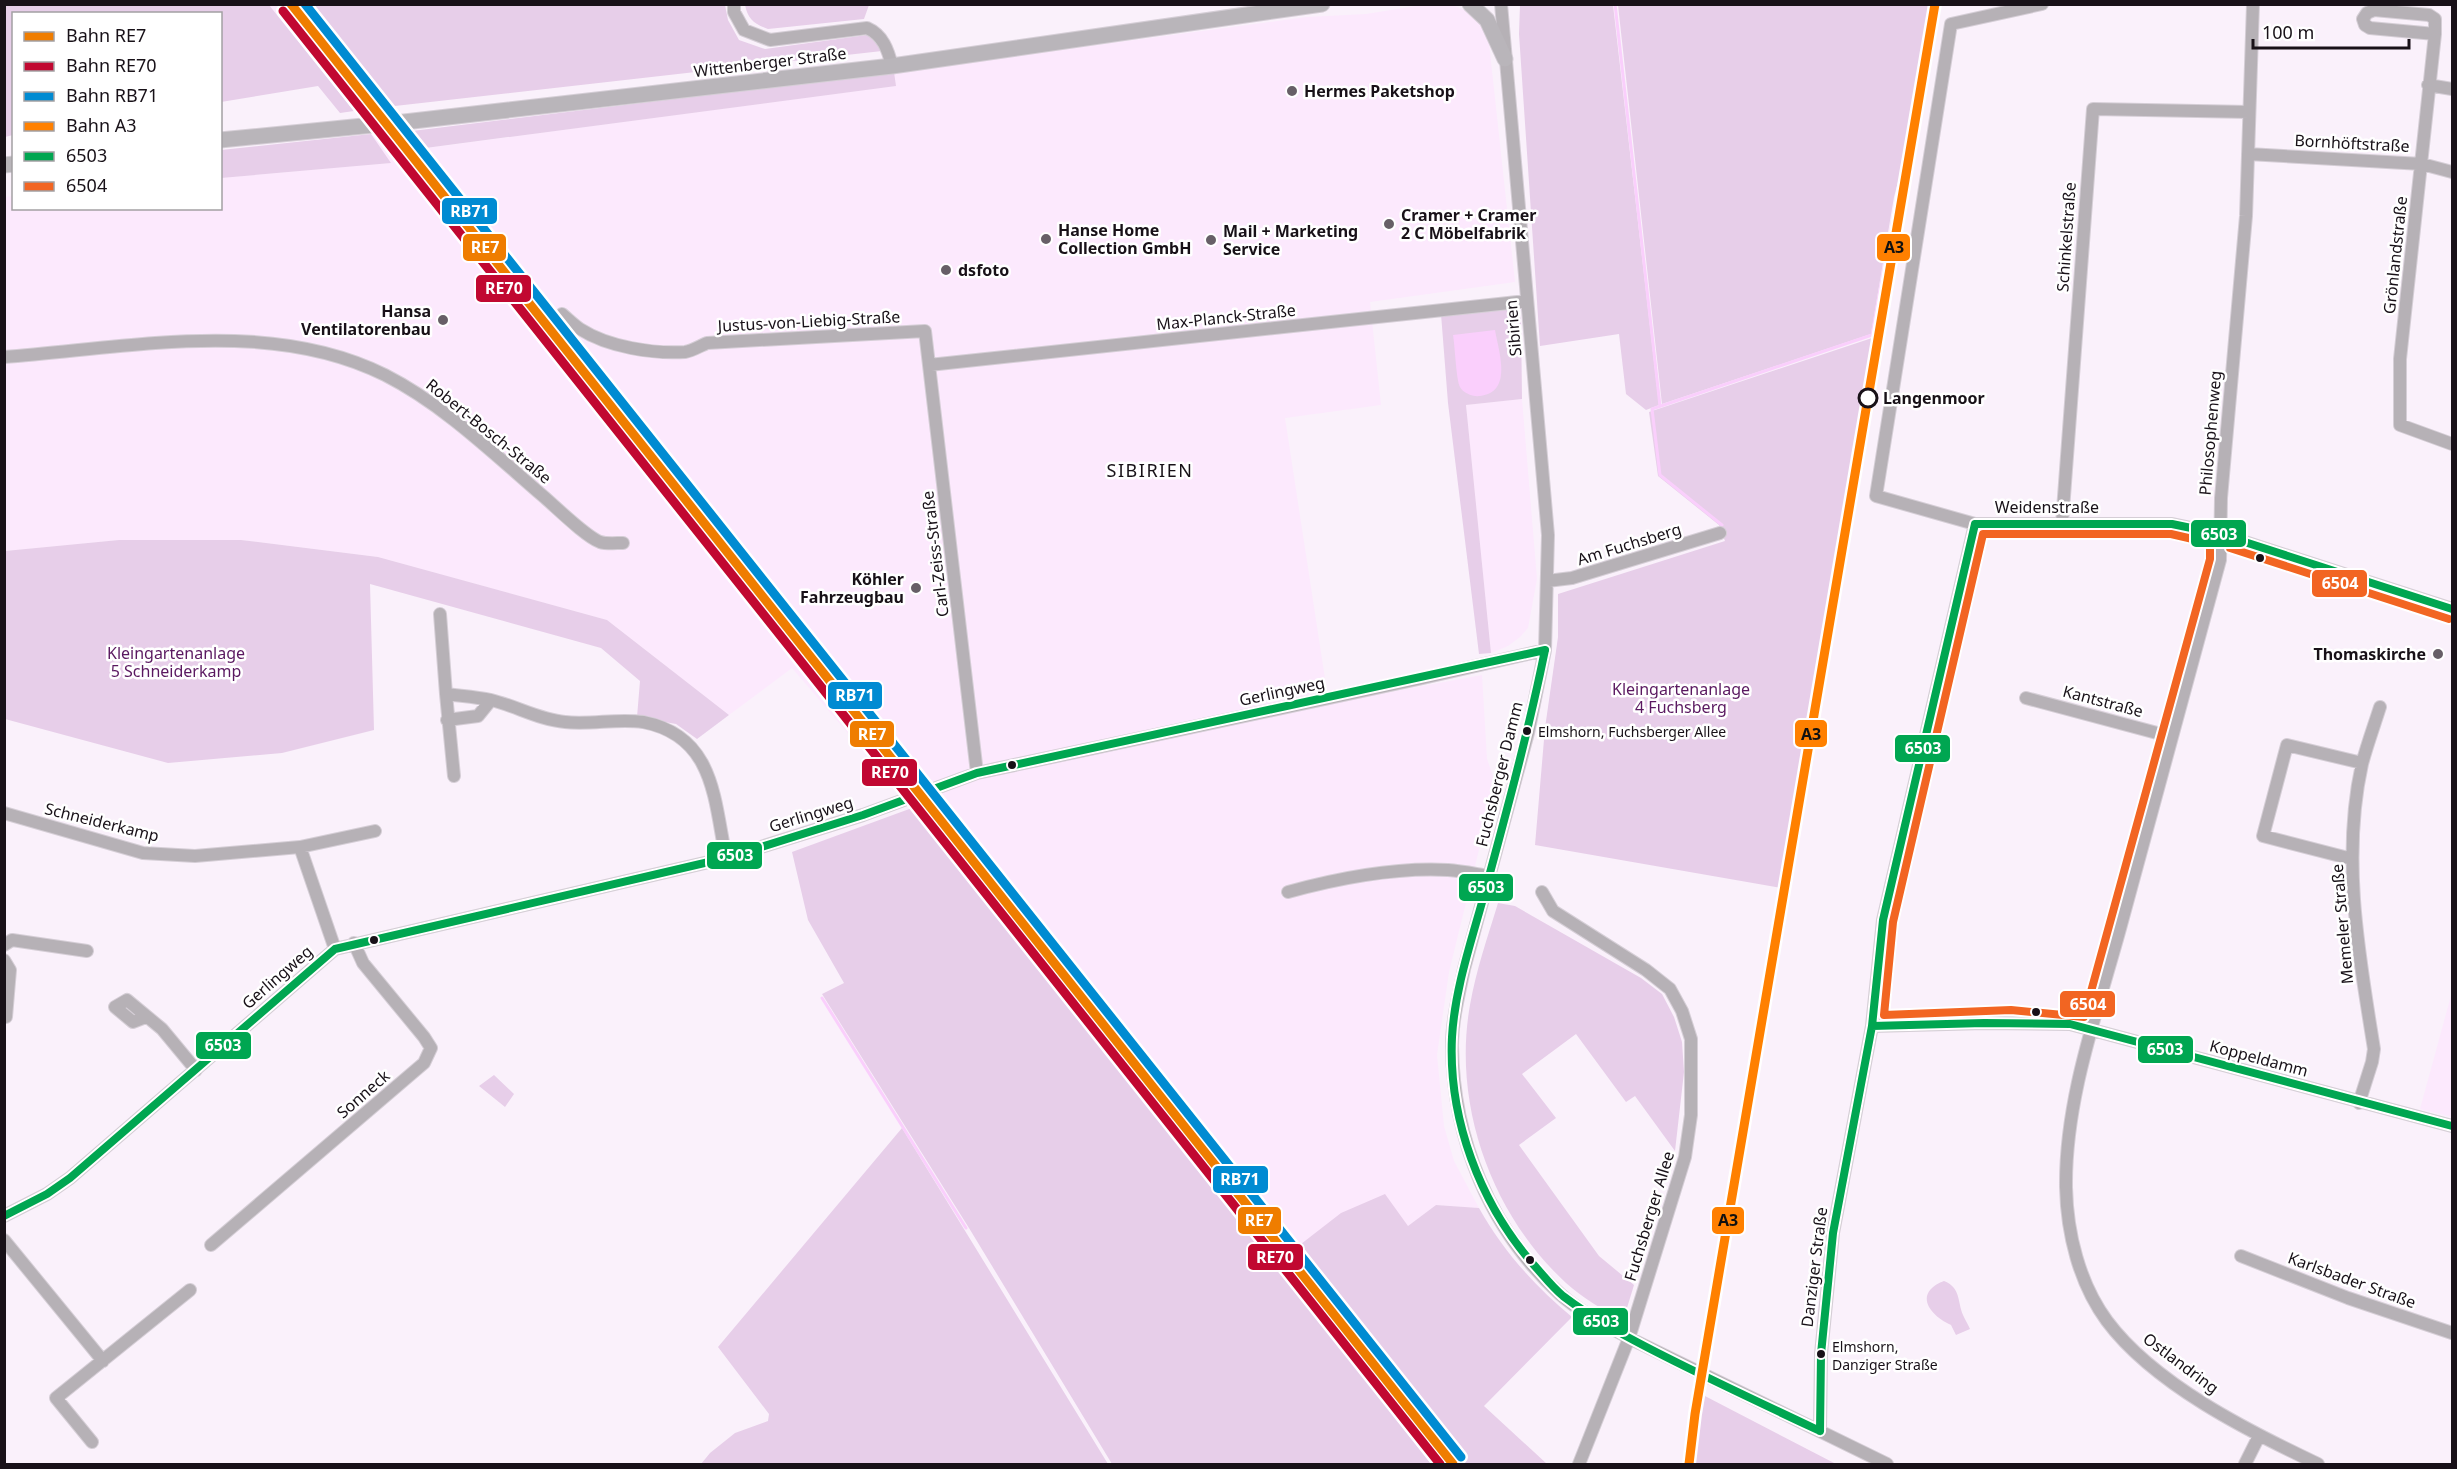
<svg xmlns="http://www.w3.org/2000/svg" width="2457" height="1469" font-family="'Noto Sans',sans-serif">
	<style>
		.built { fill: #fce9fd }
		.green { fill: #e7cee9 }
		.water { fill: #facffc }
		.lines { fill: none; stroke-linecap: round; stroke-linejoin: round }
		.stream { stroke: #facffc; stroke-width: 3 }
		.minor-casing { stroke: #d5ced6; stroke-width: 14 }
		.major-casing { stroke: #d5ced6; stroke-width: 17 }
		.minor { stroke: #b6b1b6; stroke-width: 12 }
		.major { stroke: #b9b5ba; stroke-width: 15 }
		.bus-1-casing { stroke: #fff; stroke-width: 12 }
		.bus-2-casing { stroke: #fff; stroke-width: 12 }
		.bus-1 { stroke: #00a651; stroke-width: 8 }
		.bus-2 { stroke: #f26522; stroke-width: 8 }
		.rail-1-casing { stroke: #fff; stroke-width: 14 }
		.rail-2-casing { stroke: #fff; stroke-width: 14 }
		.rail-3-casing { stroke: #fff; stroke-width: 14 }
		.rail-4-casing { stroke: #fff; stroke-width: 14 }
		.rail-1 { stroke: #ef7d00; stroke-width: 9 }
		.rail-2 { stroke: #c10831; stroke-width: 9 }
		.rail-3 { stroke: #008bd2; stroke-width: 9 }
		.rail-4 { stroke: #ff8000; stroke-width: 9 }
		.poi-dot { fill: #675f67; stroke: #fff; stroke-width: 2 }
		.stop-dot { fill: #fff; stroke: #181118; stroke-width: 3 }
		.bus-dot { fill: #181118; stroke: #fff; stroke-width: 2 }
		.labels { text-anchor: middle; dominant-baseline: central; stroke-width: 5; stroke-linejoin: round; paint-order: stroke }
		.bus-label { font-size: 14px; fill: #181118; stroke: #fff; text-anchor: start }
		.street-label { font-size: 16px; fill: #181118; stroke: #fff }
		.poi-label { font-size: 16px; font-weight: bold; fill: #181118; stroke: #fff; text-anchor: start }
		.stop-label { font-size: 16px; font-weight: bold; fill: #181118; stroke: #fff; text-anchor: start }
		.park-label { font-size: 16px; fill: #5a1860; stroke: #fff }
		.neighbourhood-label { font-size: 18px; letter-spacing: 1.5px; fill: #181118; stroke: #fff }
		.line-badge { stroke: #fff; stroke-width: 2 }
		.badge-label { font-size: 16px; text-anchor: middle; font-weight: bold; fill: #fff }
		.pale-badge-label { font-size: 16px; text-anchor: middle; font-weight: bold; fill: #111 }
	</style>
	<rect width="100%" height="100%" fill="#faf1fb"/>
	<path class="built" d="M1428,4L1452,5L1467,11L1482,25L1489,43L1515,282L1370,302L1381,405L1285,418L1326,685V704L1482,675L1487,759L1493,776L1489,809L1449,972L1437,1055L1444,1126L1454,1161L1479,1208L1436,1205L1408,1226L1292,1251L1461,1464H1431L1142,1093L912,808L792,668L729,715L607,620L378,557L241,540H119L5,551V197L13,196L14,208H220L221,178L390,163L354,111L269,5H304L419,149L895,86L894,72L1307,17L1366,14Z
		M1522,399L1537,579L1528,628L1520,637L1508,646L1491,653L1466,405Z
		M1845,502L1855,503L1847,556L1708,1362L1699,1358L1781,888Z
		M2452,992V1117L2420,1109Z
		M1694,1388L1703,1395L1694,1464H1683Z"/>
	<path class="green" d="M5,4L269,5L354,111L340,113L318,86L221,102L220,14H14L13,135L5,137Z
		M304,5H725L728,20L739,40L765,49L867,35L876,41L882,51L386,107Z
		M745,5V4L869,5L864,19L768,29C754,24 748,19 745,5Z
		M1520,5H1613L1659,405L1646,410L1626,394L1619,334L1540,346L1519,34Z
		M1618,5H1930L1906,152L1894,197L1871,334L1662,404Z
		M894,72L896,86L418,149L404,132Z
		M371,134L391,163L221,178V150Z
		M1506,309L1521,318L1522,399L1466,405L1491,653L1479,654L1448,403L1441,314Z
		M1872,338L1781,888L1535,845L1545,728L1558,637V594L1725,541L1719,525L1658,476L1649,412Z
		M119,540H241L378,557L607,620L729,715L697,739L676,724L637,717L640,681L601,648L370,584L374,730L282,753L168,763L5,719V551Z
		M912,808L1160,1117L1431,1464H1112L969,1228L822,994L844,983L808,920L792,852Z
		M1498,903L1515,906L1641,978L1662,994L1674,1017L1682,1042L1684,1072L1675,1151L1635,1096L1626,1102L1576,1034L1522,1074L1556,1118L1519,1145L1599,1256L1634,1285L1623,1321C1603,1310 1583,1298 1566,1283C1492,1215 1452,1105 1470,1005C1476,970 1488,936 1498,903Z
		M494,1075L514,1094L505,1107L479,1086Z
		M902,1128L1108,1464H701L710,1453L735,1433L768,1421L769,1414L718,1347Z
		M1385,1194L1408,1226L1436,1205L1479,1208C1503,1251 1534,1285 1572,1317L1484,1406L1547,1464H1461L1292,1251L1341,1213Z
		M1944,1281C1961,1288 1957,1300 1963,1315C1965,1320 1968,1324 1970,1329L1956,1335L1951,1325C1929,1315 1913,1293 1944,1281Z
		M1703,1395L1836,1464H1837H1694Z"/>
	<path class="water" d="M1495,330C1499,353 1513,392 1480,396C1473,397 1463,393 1460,387C1456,379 1455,346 1453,335Z"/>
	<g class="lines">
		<path class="stream" d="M1615,4L1660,406
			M1722,525L1660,475L1652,409L1872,335L1896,201
			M822,998L966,1228"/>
		<g class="minor-casing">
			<path id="minor" d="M734,4V12L744,30L770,40L867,28C883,35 888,50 892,66
				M1501,4L1548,535L1545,650L1528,733L1464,969C1459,994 1452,1020 1452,1046C1453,1139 1490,1230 1560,1294C1580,1312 1606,1325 1629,1338L1887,1464
				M2042,4L1951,24L1876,496L1975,524H2172L2220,534L2452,609
				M2253,4L2246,216L2221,498L2220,560C2187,682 2154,804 2121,925C2098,1010 2065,1098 2066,1187C2067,1233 2079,1283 2107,1321C2154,1384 2248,1431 2318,1464
				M2374,10L2429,15L2435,19V34L2370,28L2365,25L2363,19L2367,13Z
				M2435,34L2400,359V425L2452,444
				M2428,85L2452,89
				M2248,154L2422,164L2452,172
				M562,314C568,319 574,325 580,329C608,347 653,354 685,352C692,351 700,346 707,343L925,331L977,773
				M4,357C128,348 269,317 385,375C444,405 493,453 543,496C557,508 585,536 600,542C606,544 616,543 623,543
				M929,365L1527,301
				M2062,523L2093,109L2249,112
				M1547,581L1572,578L1720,533
				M440,614L446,694C461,696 476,697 491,700C516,706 540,720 565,722C591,725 618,718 643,722C715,736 714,800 726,858
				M446,694L454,776
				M2026,698L2172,737
				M447,720L478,716L491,700
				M4,813L143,853L195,856L300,847L335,949
				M300,847L375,831
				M2352,859L2263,836L2287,745L2362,763
				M1288,892C1339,878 1394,867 1448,870C1462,871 1476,874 1489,876
				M1542,892L1553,911L1646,970L1670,989L1682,1011L1691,1039V1115L1685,1157L1629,1338L1579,1464
				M4,945L12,940L87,951
				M4,960L10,970L6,1017
				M146,1017L133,1022L115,1007L127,1000L162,1029L196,1070
				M1872,1026L1984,1023L2070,1024L2452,1126
				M2359,1103L2372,1062L2374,1049C2359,955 2341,858 2362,764C2367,745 2374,726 2380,707
				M4,1216L47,1194L70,1178L335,949L726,858L863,815L977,773L1423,678L1545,650
				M4,1240L103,1361
				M211,1245L424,1063L431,1048L424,1037L363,963L354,943
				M2241,1256L2348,1298L2452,1333
				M1820,1431L1821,1354L1833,1233L1872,1026L1883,920L1975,524
				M92,1442L56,1398L190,1290
				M2245,1464L2259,1436"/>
		</g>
		<g class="major-casing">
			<path id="major" d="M1470,4L1487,20L1505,59
				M220,140L404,122L892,66L1322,4
				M4,165L14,164"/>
		</g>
		<use href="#minor" class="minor"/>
		<use href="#major" class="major"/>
		<g class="bus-1-casing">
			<path id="bus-1" d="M1975,524H2172L2220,534L2452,609
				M1545,650C1529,729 1508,806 1487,884C1474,934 1455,985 1452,1037C1448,1119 1480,1203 1533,1264C1543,1275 1552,1287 1563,1296C1597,1322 1636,1342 1674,1361C1722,1385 1771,1408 1820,1431
				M1872,1026L1984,1023L2070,1024L2452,1126
				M4,1216L47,1194L70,1178L335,949L726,858L863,815L977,773L1545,650
				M1820,1431L1821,1354L1833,1233L1872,1026L1883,920L1975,524"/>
		</g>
		<g class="bus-2-casing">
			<path id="bus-2" d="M1983,534H2171L2210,543V559L2084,1017L2011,1010L1884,1015L1893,922Z
				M2230,548L2449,619"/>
		</g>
		<use href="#bus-1" class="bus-1"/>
		<use href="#bus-2" class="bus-2"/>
		<g class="rail-1-casing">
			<path id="rail-1" d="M291,4L1453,1464"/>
		</g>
		<g class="rail-2-casing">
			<path id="rail-2" d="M283,11L1440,1464"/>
		</g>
		<g class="rail-3-casing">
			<path id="rail-3" d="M305,4L1461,1457"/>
		</g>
		<g class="rail-4-casing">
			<path id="rail-4" d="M1689,1464L1695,1414L1935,4"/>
		</g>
		<use href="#rail-1" class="rail-1"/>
		<use href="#rail-2" class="rail-2"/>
		<use href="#rail-3" class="rail-3"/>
		<use href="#rail-4" class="rail-4"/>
	</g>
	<g class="poi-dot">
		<circle cx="1292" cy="91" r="6"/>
		<circle cx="1389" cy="224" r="6"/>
		<circle cx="1046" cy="239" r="6"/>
		<circle cx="1211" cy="240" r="6"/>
		<circle cx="946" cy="270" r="6"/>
		<circle cx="443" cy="320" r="6"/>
		<circle cx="916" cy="588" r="6"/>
		<circle cx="2438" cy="654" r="6"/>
	</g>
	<circle class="stop-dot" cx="1868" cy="398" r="9"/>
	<g class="bus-dot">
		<circle cx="2260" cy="558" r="5"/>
		<circle cx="1527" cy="731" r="5"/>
		<circle cx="1012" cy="765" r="5"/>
		<circle cx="374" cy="940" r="5"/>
		<circle cx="2036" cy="1012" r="5"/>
		<circle cx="1530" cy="1260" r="5"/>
		<circle cx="1821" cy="1354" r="5"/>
	</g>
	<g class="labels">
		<g class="bus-label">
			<text x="1538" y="731">Elmshorn, Fuchsberger Allee</text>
			<text x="1832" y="1346">Elmshorn,<tspan x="1832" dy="18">Danziger Straße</tspan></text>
		</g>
		<g class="street-label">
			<text transform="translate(770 62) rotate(-7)">Wittenberger Straße</text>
			<text transform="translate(2352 143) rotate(3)">Bornhöftstraße</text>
			<text transform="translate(2066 237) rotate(-86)">Schinkelstraße</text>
			<text transform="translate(2395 255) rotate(-84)">Grönlandstraße</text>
			<text transform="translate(1226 317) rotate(-6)">Max-Planck-Straße</text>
			<text transform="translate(809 321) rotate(-3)">Justus-von-Liebig-Straße</text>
			<text transform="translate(1513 328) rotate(-95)">Sibirien</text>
			<text transform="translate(489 431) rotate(39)">Robert-Bosch-Straße</text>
			<text transform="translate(2210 433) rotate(-85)">Philosophenweg</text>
			<text x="2047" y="507">Weidenstraße</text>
			<text transform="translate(1629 544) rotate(-17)">Am Fuchsberg</text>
			<text transform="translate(935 554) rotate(-97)">Carl-Zeiss-Straße</text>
			<text transform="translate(1282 691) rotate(-12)">Gerlingweg</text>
			<text transform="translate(2103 701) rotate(15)">Kantstraße</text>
			<text transform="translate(1499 774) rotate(-76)">Fuchsberger Damm</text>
			<text transform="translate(811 814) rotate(-17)">Gerlingweg</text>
			<text transform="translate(102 822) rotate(14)">Schneiderkamp</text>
			<text transform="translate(2342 924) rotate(-95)">Memeler Straße</text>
			<text transform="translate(277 977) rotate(-41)">Gerlingweg</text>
			<text transform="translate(2259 1058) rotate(15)">Koppeldamm</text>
			<text transform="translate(363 1094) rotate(-41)">Sonneck</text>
			<text transform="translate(1649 1216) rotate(-73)">Fuchsberger Allee</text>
			<text transform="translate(1814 1267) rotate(-83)">Danziger Straße</text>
			<text transform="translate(2352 1280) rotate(20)">Karlsbader Straße</text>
			<text transform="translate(2181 1363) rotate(37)">Ostlandring</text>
		</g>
		<g class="poi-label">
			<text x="1304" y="91">Hermes Paketshop</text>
			<text x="1401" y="215">Cramer + Cramer<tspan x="1401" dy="18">2 C Möbelfabrik</tspan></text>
			<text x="1058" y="230">Hanse Home<tspan x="1058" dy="18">Collection GmbH</tspan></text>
			<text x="1223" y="231">Mail + Marketing<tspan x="1223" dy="18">Service</tspan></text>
			<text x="958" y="270">dsfoto</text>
			<text x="431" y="311" text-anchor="end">Hansa<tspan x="431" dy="18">Ventilatorenbau</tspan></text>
			<text x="904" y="579" text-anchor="end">Köhler<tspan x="904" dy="18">Fahrzeugbau</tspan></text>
			<text x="2426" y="654" text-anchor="end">Thomaskirche</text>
		</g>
		<g class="stop-label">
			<text x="1883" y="398">Langenmoor</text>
		</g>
		<g class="park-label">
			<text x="176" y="653">Kleingartenanlage<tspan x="176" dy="18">5 Schneiderkamp</tspan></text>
			<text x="1681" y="689">Kleingartenanlage<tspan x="1681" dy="18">4 Fuchsberg</tspan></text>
		</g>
		<g class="neighbourhood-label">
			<text x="1150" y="470">SIBIRIEN</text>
		</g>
	</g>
	<g class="line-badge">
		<rect x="441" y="197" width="57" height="28" rx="6" fill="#008bd2"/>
		<rect x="1876" y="233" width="35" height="29" rx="6" fill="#ff8000"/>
		<rect x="462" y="233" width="45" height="29" rx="6" fill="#ef7d00"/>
		<rect x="475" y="274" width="57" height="29" rx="6" fill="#c10831"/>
		<rect x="2190" y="519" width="57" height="29" rx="6" fill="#00a651"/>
		<rect x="2311" y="569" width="57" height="29" rx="6" fill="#f26522"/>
		<rect x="827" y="681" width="56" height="29" rx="6" fill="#008bd2"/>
		<rect x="1794" y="719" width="34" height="29" rx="6" fill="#ff8000"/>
		<rect x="849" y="720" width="46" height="28" rx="6" fill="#ef7d00"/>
		<rect x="1894" y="734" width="57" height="29" rx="6" fill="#00a651"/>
		<rect x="861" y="758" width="57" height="29" rx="6" fill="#c10831"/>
		<rect x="706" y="841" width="57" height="29" rx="6" fill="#00a651"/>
		<rect x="1458" y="873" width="56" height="29" rx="6" fill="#00a651"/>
		<rect x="2059" y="990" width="57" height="28" rx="6" fill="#f26522"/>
		<rect x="195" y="1031" width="57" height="29" rx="6" fill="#00a651"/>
		<rect x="2137" y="1035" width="57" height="29" rx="6" fill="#00a651"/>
		<rect x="1212" y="1165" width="57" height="29" rx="6" fill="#008bd2"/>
		<rect x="1711" y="1206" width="34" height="29" rx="6" fill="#ff8000"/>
		<rect x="1237" y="1206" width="45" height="29" rx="6" fill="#ef7d00"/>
		<rect x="1247" y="1243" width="57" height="28" rx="6" fill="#c10831"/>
		<rect x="1572" y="1307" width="57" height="29" rx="6" fill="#00a651"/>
	</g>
	<g class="badge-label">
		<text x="470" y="217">RB71</text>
		<text x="485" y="253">RE7</text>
		<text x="504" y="294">RE70</text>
		<text x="2219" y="540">6503</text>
		<text x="2340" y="589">6504</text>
		<text x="855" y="701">RB71</text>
		<text x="872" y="740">RE7</text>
		<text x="1923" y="754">6503</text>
		<text x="890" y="778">RE70</text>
		<text x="735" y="861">6503</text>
		<text x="1486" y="893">6503</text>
		<text x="2088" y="1010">6504</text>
		<text x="223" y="1051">6503</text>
		<text x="2165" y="1055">6503</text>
		<text x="1240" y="1185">RB71</text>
		<text x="1259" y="1226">RE7</text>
		<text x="1275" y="1263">RE70</text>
		<text x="1601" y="1327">6503</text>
	</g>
	<g class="pale-badge-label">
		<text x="1894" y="253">A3</text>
		<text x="1811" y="740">A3</text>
		<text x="1728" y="1226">A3</text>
	</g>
	<rect width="2457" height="1469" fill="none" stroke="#181118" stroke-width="12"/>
	<rect x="12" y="12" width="210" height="198" fill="#ffffff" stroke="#a3a0a3" stroke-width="1.5"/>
	<rect x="24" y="32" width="30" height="9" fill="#ef7d00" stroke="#a3a0a3" stroke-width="1.5"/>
	<text x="66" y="42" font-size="18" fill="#181118">Bahn RE7</text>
	<rect x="24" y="62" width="30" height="9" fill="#c10831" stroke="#a3a0a3" stroke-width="1.5"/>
	<text x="66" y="72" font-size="18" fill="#181118">Bahn RE70</text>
	<rect x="24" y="92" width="30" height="9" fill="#008bd2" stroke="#a3a0a3" stroke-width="1.5"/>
	<text x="66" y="102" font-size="18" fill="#181118">Bahn RB71</text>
	<rect x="24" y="122" width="30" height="9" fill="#ff8000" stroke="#a3a0a3" stroke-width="1.5"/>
	<text x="66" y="132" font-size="18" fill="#181118">Bahn A3</text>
	<rect x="24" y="152" width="30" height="9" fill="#00a651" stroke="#a3a0a3" stroke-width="1.5"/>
	<text x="66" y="162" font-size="18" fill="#181118">6503</text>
	<rect x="24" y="182" width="30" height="9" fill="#f26522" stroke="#a3a0a3" stroke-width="1.5"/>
	<text x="66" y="192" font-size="18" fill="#181118">6504</text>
	<path d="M2253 39v9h156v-9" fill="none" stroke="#181118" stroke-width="3"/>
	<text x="2262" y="39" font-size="18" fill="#181118" stroke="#ffffff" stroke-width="4.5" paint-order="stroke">100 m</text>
</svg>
